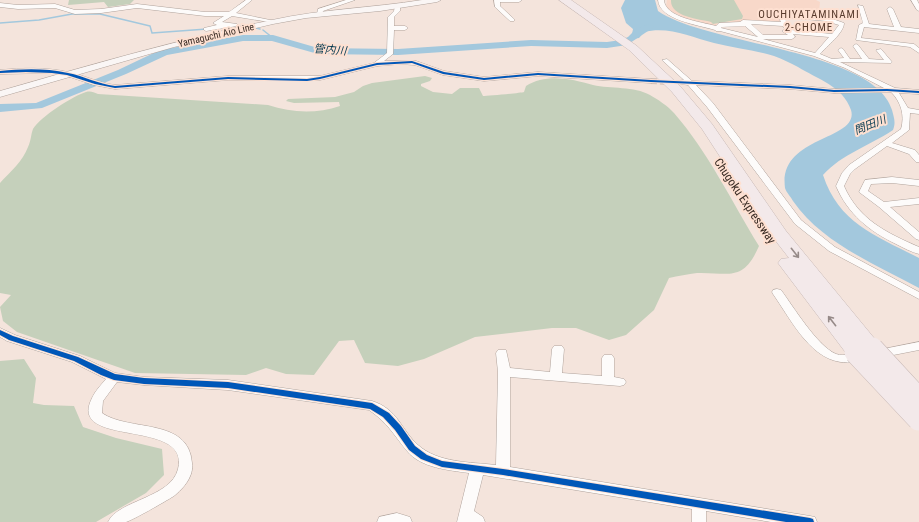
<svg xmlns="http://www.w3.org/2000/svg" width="919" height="522" font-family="'Roboto Condensed','Noto Sans JP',sans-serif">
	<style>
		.built { fill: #f8d8c9 }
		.green { fill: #c5d0bb }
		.water { fill: #a3c8dd }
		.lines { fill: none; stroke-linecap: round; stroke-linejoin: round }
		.stream { stroke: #a3c8dd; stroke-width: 1.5 }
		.river { fill: #a3c8dd; fill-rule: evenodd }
		.minor-tunnel { stroke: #cfbfb7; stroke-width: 6; stroke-dasharray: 6 3; stroke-linecap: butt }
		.minor-casing { stroke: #b0a39c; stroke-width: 1 }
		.secondary-casing { stroke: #b0a39c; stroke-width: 1 }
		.motorway-casing { stroke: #c8b9b6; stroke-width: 1 }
		.minor { fill: #fdfbfa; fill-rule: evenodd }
		.secondary { fill: #faf6f5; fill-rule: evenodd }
		.motorway { fill: #f3e9ea; fill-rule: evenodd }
		.motorway-bridge-casing { stroke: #c8b9b6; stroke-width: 24; stroke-linecap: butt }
		.motorway-bridge { stroke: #f3e9ea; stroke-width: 23 }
		.cycleway-casing { stroke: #fee0d1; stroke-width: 2 }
		.cycleway { fill: #0057b8; fill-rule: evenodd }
		.oneway { stroke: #968a88 }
		.labels { text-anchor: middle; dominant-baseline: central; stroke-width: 4; stroke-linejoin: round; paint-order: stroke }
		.far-street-label { font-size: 10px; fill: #3a2c25; stroke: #fee0d1 }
		.far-neighbourhood-label { font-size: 11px; letter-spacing: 1px; fill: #583a2c; stroke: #fee0d1 }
		.far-water-label { font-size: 11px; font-style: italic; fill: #043950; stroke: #fee0d1 }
		.street-label { font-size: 12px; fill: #3a2c25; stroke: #fee0d1 }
	</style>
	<rect width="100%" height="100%" fill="#f4e4dc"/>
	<path class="built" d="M667,0H816L820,2L819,13L823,18L782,14L778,15L780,23L717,24L715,28L696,23L672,12L666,7Z"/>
	<path class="green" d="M69,0H134L130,4L108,7L104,2L68,5Z
		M671,0H734L743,16L742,19L713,24L711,22C699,19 670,17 671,0Z
		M425,76L432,78L430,81L421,84V86L433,92L452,94L460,88H479L483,96C487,96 521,93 524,92L526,86C546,73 572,79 593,85C611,89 634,86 650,95C657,99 668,106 674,113C708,152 732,202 759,246C743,283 729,272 697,273C688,274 678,276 669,278L654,310L626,335L609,340L576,328H552L475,337L424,359L398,366L365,363L354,340L339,341L314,375L286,374L266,368L246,375L135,373L17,332L3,321L0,307L11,295L0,293V183C10,172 23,161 28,147C31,141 31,134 33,129C40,117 73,96 86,92C91,91 93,92 98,94L268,105C292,113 316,114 340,106L339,102L294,103L286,101L288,99L335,97L354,92L363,86L372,83Z
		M24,359L36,378L33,403L44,405L74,406L83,427L116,438L162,449L164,475L146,493L96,522H0V361Z"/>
	<path class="water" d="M625,0H655L658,11C707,45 874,50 892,110C894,118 896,122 893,130C869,146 842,154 823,175C839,224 877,236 919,258V288C875,264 822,243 793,201C791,197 786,192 785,188C778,135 860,141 851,110C843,86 817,79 798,67C790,63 783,59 774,56C754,50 734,48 714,43C690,37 669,26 644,32L639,38L631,39L633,29L626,23L621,8Z"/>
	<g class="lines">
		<path class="stream" d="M0,23L39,20L72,14H100L150,26L152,33L207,29
			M234,26H243
			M256,28L260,29
			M263,30L273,38"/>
		<path class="river" d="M649,24L654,27L627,45L607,48L531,46L398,55L318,54L272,41H243L167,55L126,74L42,108L0,112V104L36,103L118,70L160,50L243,35H273L318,48L398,49L531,40L607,42L621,40L628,37L636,29Z"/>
		<path class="minor-tunnel" d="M651,81L673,82"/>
		<g class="minor-casing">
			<path id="minor" d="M246,0H252L236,13L275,21V23L232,16L222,22L237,24V26L206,31L204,30V28L217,25L213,23L224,16H205L137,8L101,13L75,14L55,8L18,9L0,7V3L18,5L55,4L75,10L101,9L137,4L205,12H229Z
				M346,0H355L323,11L322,15L317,14L318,9Z
				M494,0H522L519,2H500V6L514,19V21H510L495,7Z
				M658,0H664C665,18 702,22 716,26L719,23L740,22L743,20L781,22L778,16L782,13L827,17L844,23C844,33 827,46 820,54L832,59L844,58L838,50L841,48L843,49L850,59H862L853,46L856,44L858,45L869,59L884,60L876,50L881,49L892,62L891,63L840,62L895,88L919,90V94L899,93L908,108L919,110V114L910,113L909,130L892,143L915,150L919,155V162H916L909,154L887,146L855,169L850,174L844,186C859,220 887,233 919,247V254C911,252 904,248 896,244C869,231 848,214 836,186L842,173L849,165L901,129C905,115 901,102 891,92L834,93L790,89L696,85L713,103L801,220L835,247L919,292V299L829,251L795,224L707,107L688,85L676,83V81L684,80L662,60L667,59L692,81L790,85L834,89L884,88L845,68L814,56L720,31H716L715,30C699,25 659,20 658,0ZM784,17L826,21L839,25L832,34L791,30ZM751,24L783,26L785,29L782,31L788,35H763ZM745,26L758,37L721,28L722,27ZM793,34L829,37L815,53L763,39H792L795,37Z
				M911,0H917L919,4V11L917,10Z
				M397,5L400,7V11L394,17V26H405L408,28L405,30H394L393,54L384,61H416L444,71L484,77L538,72L651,79L654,81L651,83L538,76L484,81L443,75L415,65L400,64L377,66L320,80H228L115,89L94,85L67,76L52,73L0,74V70C22,68 45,67 68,72C84,75 98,83 115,85L228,76H320L374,63L387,53L388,17L394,11L395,6Z
				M858,5L863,6L869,24L894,27L887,9L890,7L893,9L901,27L919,29V33L864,27L861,38L914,44L919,48V53L910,47L856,40L859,25L863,23Z
				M892,177L919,180V186L892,183L871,184L868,191L884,202L919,198V204L890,207L919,232V240L916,239L879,207L859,192L865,180Z
				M777,289L781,290C793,306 817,346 836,354C845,357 855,351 864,354L866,357L864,360C817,374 796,327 773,294L772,292L773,290Z
				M0,328L15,335L80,356L115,373L144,377L228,380L372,401C398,409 401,430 418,445C438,463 470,462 496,465L498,372L496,353L498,350H506L510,368L550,372L552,349L554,346H562L564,349L562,373L602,376V358L604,355H612L614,358V377L624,379L626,382L624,385L620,386L510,377V467L810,516L815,517L817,522H771L706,511V522H692V509L483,475L474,511L483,517L485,522H457L469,473C448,470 421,468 407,451C393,434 388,423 369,410L228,390L144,385L117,382L103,401L102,413C129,432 189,417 192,463C194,476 184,488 174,496C166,501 133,520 126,522C120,522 113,522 108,522C118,500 171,498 178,469C191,417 66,449 92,398C95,391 101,385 106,379L72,362L7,341L0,337Z
				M919,342V350L878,358L874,357L872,354L874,351L878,350Z
				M397,513L410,517L412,522H377L379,517Z"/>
		</g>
		<g class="secondary-casing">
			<path id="secondary" d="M422,0H441L437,2L380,11L306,18L273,24L174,47L0,97V91C90,65 180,39 272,20C322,9 372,8 422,0Z"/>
		</g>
		<g class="motorway-casing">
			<path id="motorway" d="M559,0H571L637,46L680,86L712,124L786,231L879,344L882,349L879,354L872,356L865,354L863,357L856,359L849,357L778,263L781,259L789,258L771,235L702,129L672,92L629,50Z"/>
		</g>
		<use href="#minor" class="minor"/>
		<use href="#secondary" class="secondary"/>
		<use href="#motorway" class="motorway"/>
		<g class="motorway-bridge-casing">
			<path id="motorway-bridge" d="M872,349L919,400
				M856,352L919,419"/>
		</g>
		<use href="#motorway-bridge" class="motorway-bridge"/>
		<g class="cycleway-casing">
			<path id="cycleway" d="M412,61L444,72L484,78L538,73L651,80L790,86L834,90L887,89L919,91V93L887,91L834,92L790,88L651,82L538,75L484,80L443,74L412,63L377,65L320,79L307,81L228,79L115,88L95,84L67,75L52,73L26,72L0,73V71C22,69 45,68 68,73C84,76 98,84 115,86L228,77L307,79L320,77L377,63Z
				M0,330L13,336L78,357L115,374L144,378L228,382L372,403L389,413L401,426L415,446L427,455L442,461L503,469L810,518L813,519L814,522H786L503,475L442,467L421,459L409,450L395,430L383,417L370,409L228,388L144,384L114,380L101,375L74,361L9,340L0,335Z"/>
		</g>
		<use href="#cycleway" class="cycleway"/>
	</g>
	<defs><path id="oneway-shaft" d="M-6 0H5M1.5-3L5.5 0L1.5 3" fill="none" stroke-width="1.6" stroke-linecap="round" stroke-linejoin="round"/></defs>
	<g class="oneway">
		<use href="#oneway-shaft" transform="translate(795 253) rotate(52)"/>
		<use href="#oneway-shaft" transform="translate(832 321) rotate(-128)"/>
	</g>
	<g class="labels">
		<g class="far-street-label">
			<text transform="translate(216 35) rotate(-13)">Yamaguchi Aio Line</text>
		</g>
		<g class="far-neighbourhood-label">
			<text x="809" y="14">OUCHIYATAMINAMI<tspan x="809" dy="13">2-CHOME</tspan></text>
		</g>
		<g class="far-water-label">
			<text transform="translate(330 50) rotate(4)">管内川</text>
			<text transform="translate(870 125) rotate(-22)">問田川</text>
		</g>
		<g class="street-label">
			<text transform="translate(745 201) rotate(56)">Chugoku Expressway</text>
		</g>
	</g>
</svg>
